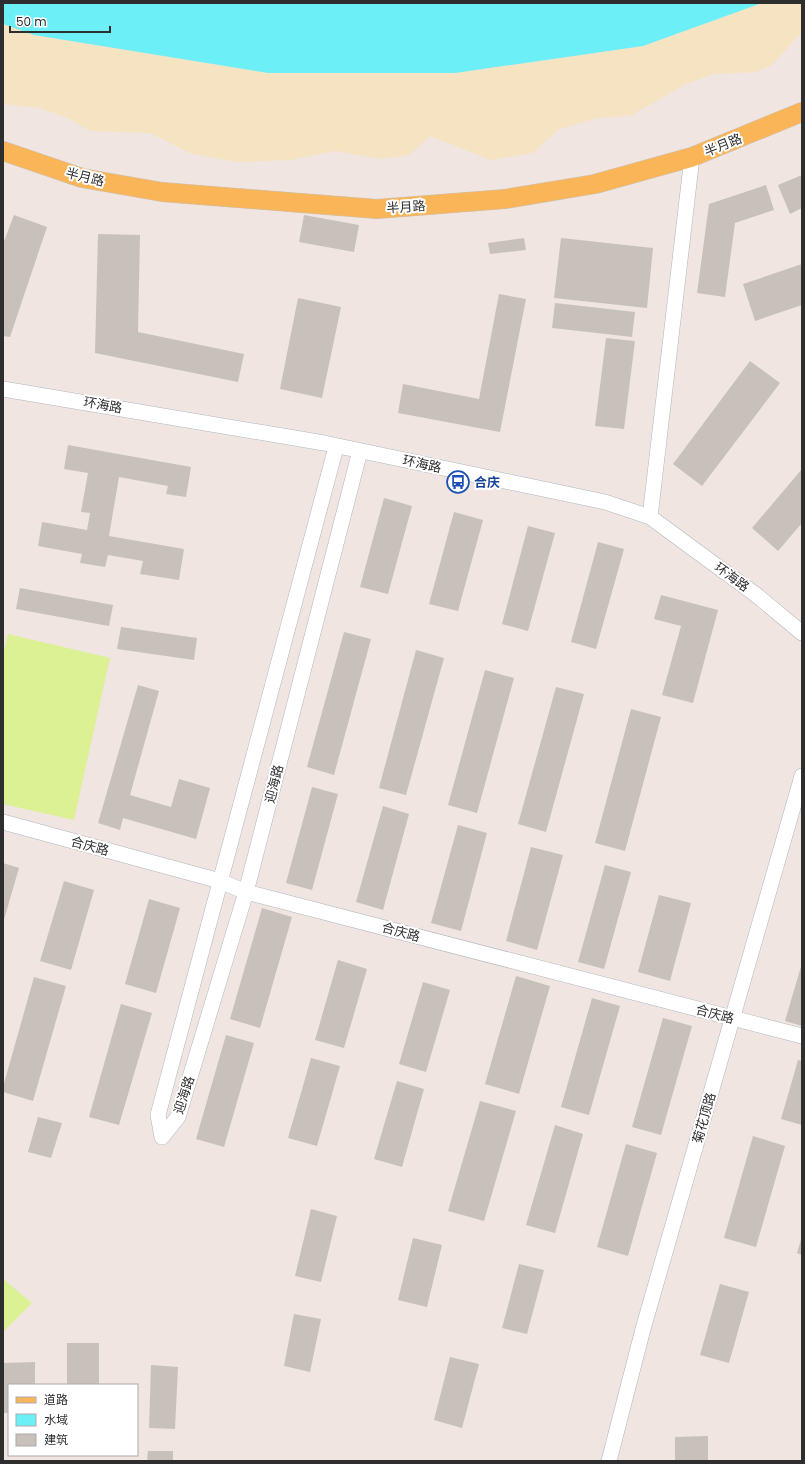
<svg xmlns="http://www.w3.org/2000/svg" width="805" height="1464" font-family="Poppins,'Noto Sans SC',sans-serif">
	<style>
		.sand { fill: #f6e3c1 }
		.pitch { fill: #dcf194 }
		.water { fill: #6deff8 }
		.building { fill: #c8c1bb }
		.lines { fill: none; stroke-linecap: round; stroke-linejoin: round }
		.minor-casing { stroke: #afb6be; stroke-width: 16 }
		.major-casing { stroke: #c4c4c4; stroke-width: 20 }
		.minor { stroke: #fff; stroke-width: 15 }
		.major { stroke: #fbb559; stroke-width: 19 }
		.labels { text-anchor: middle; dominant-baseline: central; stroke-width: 4; stroke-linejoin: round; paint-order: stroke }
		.street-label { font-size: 13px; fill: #2e2e2e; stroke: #fff }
		.transit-label { font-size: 13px; font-weight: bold; fill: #164399; stroke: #fff; text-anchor: start }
	</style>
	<rect width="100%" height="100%" fill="#f0e5e0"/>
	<path class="sand" d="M762,3H802V32L772,65L755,72L713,74L686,84L632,115L598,118L559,129L533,153L491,160L430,136L409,155L380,159L335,151L289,160L237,162L192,154L151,133L89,131L72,120L40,108L3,104V24L34,35L268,73H455L643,46Z"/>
	<path class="pitch" d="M8,634L110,658L74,820L3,804V655Z
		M3,1279L32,1303L3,1332Z"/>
	<path class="water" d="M3,3H762L643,46L455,73H268L34,35L3,24Z"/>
	<path class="building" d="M802,175V208L790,214L778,185Z
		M766,185L774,210L735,223L725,297L697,293L709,204Z
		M14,215L47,227L10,337L3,336V244Z
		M304,215L359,225L354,252L299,242Z
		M98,234L140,235L138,332L244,354L238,382L95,353Z
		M524,238L526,250L490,254L488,243Z
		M561,238L653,248L647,308L554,298Z
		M802,264V305L755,321L743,284Z
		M499,294L526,299L500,432L398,413L403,384L479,399Z
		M298,298L341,307L322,398L280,389Z
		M555,303L635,312L632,337L552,328Z
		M606,338L635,341L624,429L595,426Z
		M750,361L780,383L702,486L673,464Z
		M68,445L191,467L186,497L166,494L168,486L119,477L109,536L184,549L179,580L140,574L143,561L108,555L105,567L80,563L82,554L38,546L42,522L87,530L90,513L81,512L88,473L64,469Z
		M802,469V523L778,551L752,528Z
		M384,498L412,506L388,594L360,587Z
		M454,512L483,520L458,611L429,604Z
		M528,526L555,533L528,631L502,624Z
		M598,542L624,549L596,649L571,642Z
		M20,588L113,605L109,626L16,609Z
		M661,595L718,610L693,703L662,695L681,626L654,619Z
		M121,627L197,638L194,660L117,649Z
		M344,632L371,639L334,775L307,767Z
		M416,650L444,658L406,795L379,788Z
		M485,670L514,678L477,813L448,805Z
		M138,685L159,691L130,795L171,807L179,779L210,788L196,839L123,818L120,830L98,823Z
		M556,687L584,694L546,832L518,824Z
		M631,709L661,717L625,851L595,843Z
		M312,787L338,794L312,890L286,883Z
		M383,806L409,814L383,910L356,902Z
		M458,825L487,833L461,931L431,923Z
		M531,847L563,855L537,950L506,941Z
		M3,863L19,868L3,923Z
		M605,865L631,872L604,969L578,962Z
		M64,881L94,890L71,970L40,961Z
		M659,895L691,903L670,981L638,972Z
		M149,899L180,908L156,993L125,984Z
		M262,908L292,917L260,1028L230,1019Z
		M338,960L367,969L344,1048L315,1040Z
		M802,963V1026L785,1021Z
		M516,976L550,986L519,1094L485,1084Z
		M34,977L66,986L33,1101L3,1092V1087Z
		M423,982L450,990L426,1072L399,1064Z
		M592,998L620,1006L589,1115L561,1107Z
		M121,1004L152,1013L119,1125L89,1117Z
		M663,1018L692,1026L661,1135L632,1127Z
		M226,1035L254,1043L224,1147L196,1139Z
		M311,1058L340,1066L317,1146L288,1138Z
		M798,1060L802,1061V1125L781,1119Z
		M397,1081L424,1089L402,1167L374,1159Z
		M480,1101L516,1111L484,1221L448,1211Z
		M38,1117L62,1123L51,1158L28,1152Z
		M555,1125L583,1134L555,1233L526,1225Z
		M753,1136L785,1146L756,1247L724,1238Z
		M626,1144L657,1153L628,1256L597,1247Z
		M311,1209L337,1216L321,1282L295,1276Z
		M802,1236V1255L797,1253Z
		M413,1238L442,1245L427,1307L398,1300Z
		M519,1264L544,1270L527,1334L502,1328Z
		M720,1284L749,1292L729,1363L700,1355Z
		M294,1314L321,1319L310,1372L284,1366Z
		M67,1343H99V1385H67Z
		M450,1357L479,1364L462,1428L434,1420Z
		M35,1362V1385H9V1413H3V1363Z
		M151,1365L178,1367L175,1429L149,1428Z
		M708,1436V1461H675V1437Z
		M148,1451H173V1461H147Z"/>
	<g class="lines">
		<g class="minor-casing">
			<path id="minor" d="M3,389L324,443L605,502L650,517L755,594L802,633
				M650,517L692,157
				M3,822L220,881L246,892L802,1036
				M162,1137L178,1117L246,892L360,451
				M162,1137L158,1115L336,447
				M609,1461L643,1329L802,776"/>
		</g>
		<g class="major-casing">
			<path id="major" d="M3,151L82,178L162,192L377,209L505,199L595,184L692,157L802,112"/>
		</g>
		<use href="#minor" class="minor"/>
		<use href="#major" class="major"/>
	</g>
	<defs>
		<g id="bus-ring" transform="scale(1.15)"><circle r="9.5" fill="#fff" stroke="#1a4fb4" stroke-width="1.5"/><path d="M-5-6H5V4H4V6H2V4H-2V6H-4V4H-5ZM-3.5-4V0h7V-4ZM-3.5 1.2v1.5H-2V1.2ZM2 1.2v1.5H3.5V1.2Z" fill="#1a4fb4"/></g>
	</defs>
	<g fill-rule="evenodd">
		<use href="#bus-ring" x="458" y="482"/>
	</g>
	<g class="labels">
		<g class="street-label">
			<text transform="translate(723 145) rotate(-22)">半月路</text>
			<text transform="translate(85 177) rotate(14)">半月路</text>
			<text transform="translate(406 207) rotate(-4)">半月路</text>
			<text transform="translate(103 405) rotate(10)">环海路</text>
			<text transform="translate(422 464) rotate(12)">环海路</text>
			<text transform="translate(732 577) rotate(36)">环海路</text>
			<text transform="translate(274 784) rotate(-76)">迎海路</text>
			<text transform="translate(90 846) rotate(15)">合庆路</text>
			<text transform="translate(401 932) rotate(15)">合庆路</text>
			<text transform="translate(715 1014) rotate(15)">合庆路</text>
			<text transform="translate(184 1095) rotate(-72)">迎海路</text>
			<text transform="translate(704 1118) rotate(-74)">菊花顶路</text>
		</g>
		<g class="transit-label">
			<text x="474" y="482">合庆</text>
		</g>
	</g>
	<rect width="805" height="1464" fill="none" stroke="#2e2e2e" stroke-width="8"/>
	<rect x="8" y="1384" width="130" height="72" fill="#ffffff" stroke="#ababab"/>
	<rect x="16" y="1397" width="20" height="6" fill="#fbb559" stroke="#ababab"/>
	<text x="44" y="1404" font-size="12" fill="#2e2e2e">道路</text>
	<rect x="16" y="1414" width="20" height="12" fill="#6deff8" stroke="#ababab"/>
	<text x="44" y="1424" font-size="12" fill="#2e2e2e">水域</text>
	<rect x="16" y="1434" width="20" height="12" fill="#c8c1bb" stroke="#ababab"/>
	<text x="44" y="1444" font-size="12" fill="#2e2e2e">建筑</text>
	<path d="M10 26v6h100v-6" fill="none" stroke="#2e2e2e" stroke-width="2"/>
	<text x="16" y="26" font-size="12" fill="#2e2e2e" stroke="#ffffff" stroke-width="3" paint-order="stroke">50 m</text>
</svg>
